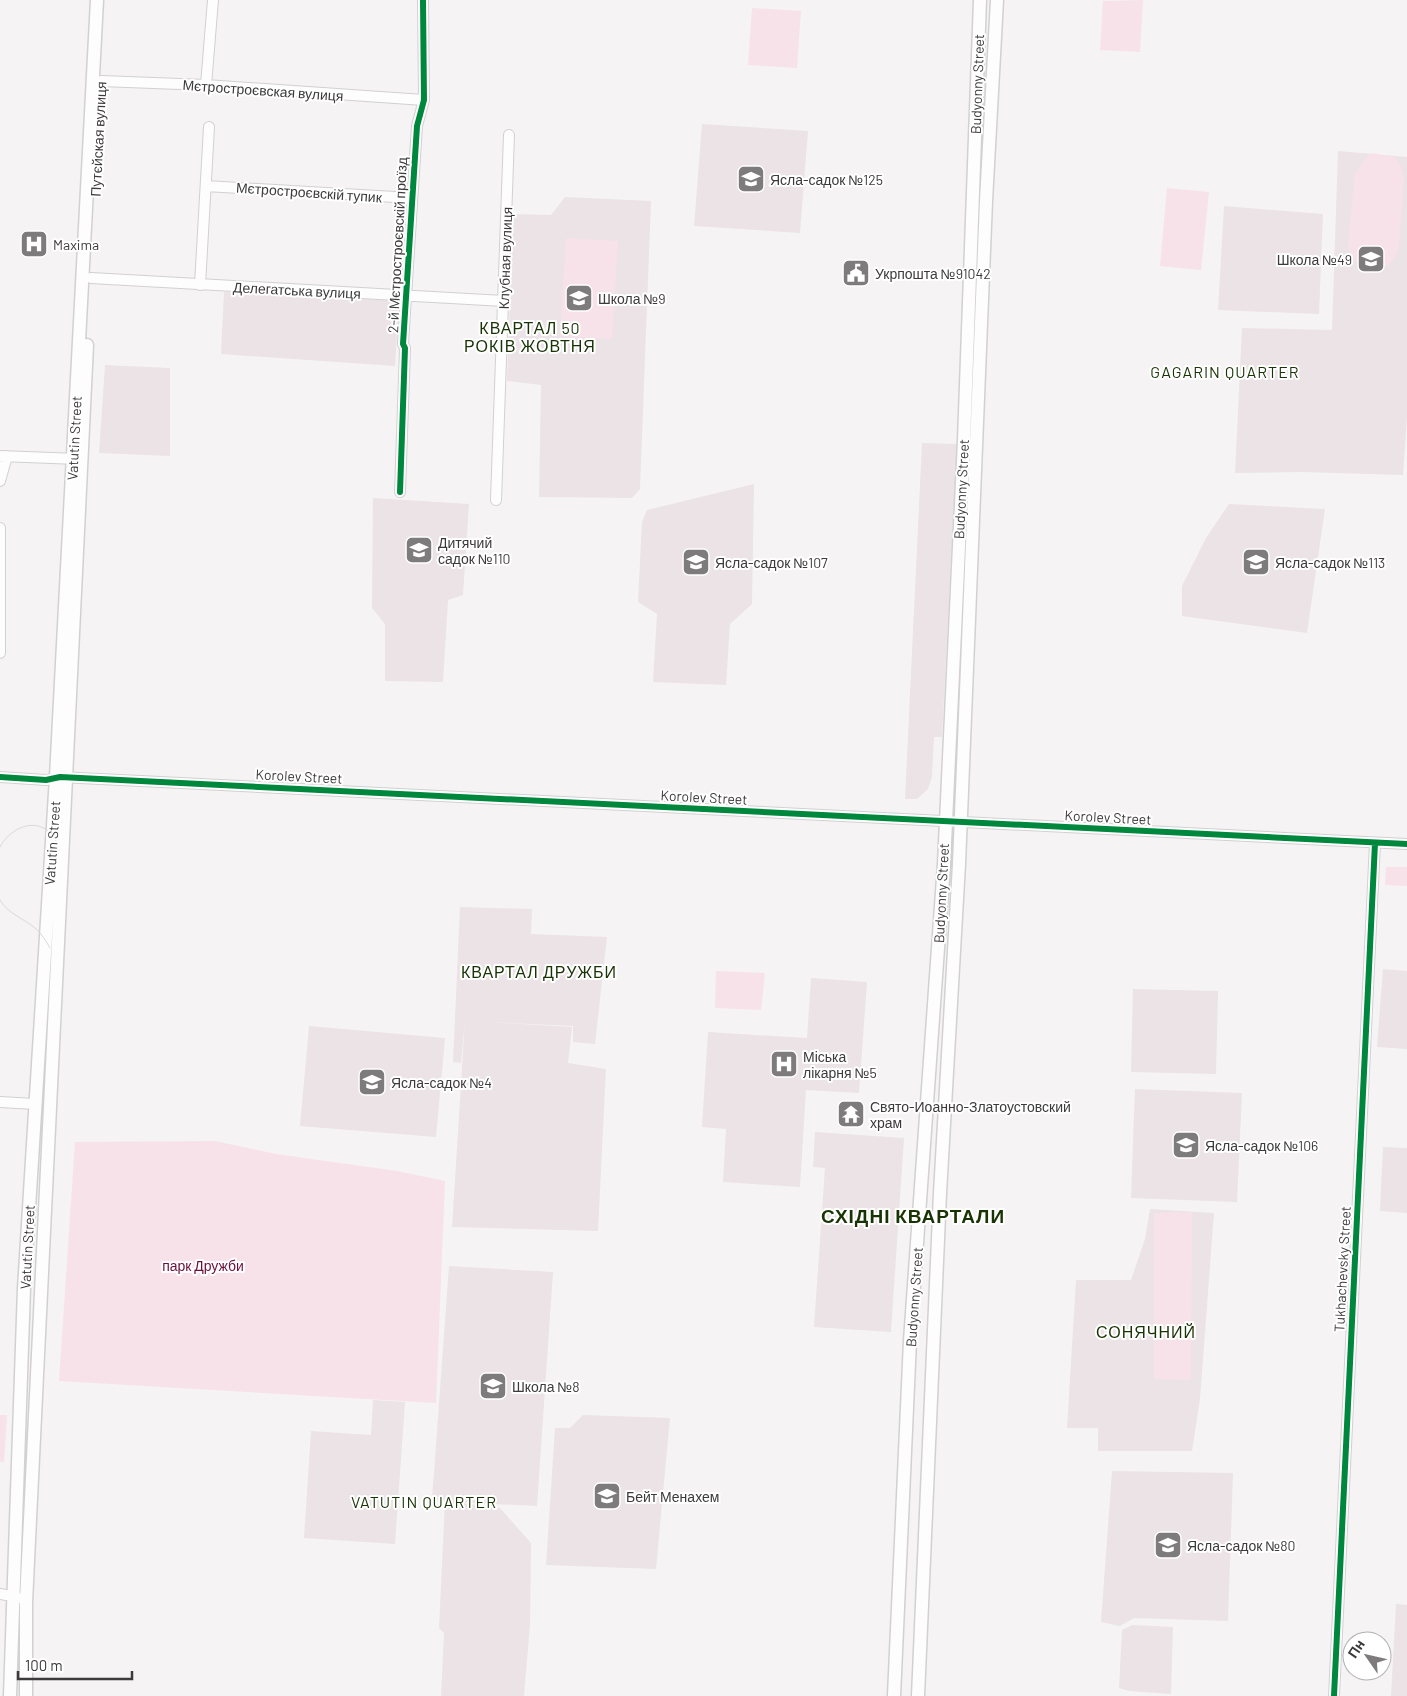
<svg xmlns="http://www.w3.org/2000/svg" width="1407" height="1696" font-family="Barlow,sans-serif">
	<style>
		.built { fill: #ebe3e5 }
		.green { fill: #f8e2e9 }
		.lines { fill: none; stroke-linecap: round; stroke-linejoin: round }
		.minor-casing { stroke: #d2d0d1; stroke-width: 12 }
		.major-casing { stroke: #d2d0d1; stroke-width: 15 }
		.minor { stroke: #fefdfd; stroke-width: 10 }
		.major { stroke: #fefdfd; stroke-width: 12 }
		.tram { stroke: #dad9d9; stroke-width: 1 }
		.cycleway-casing { stroke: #fff; stroke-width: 9 }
		.cycleway { stroke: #00873e; stroke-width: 6 }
		.labels { text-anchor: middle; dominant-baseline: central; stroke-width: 4; stroke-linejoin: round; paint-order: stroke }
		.street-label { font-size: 14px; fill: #3c3a3b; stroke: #fff }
		.poi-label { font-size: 14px; fill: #3c3a3b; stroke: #fff; text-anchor: start }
		.park-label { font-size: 14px; fill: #6b0f3c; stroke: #fff }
		.quarter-label { font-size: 16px; letter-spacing: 1px; fill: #183304; stroke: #fff }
		.district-label { font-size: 19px; font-weight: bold; letter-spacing: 1px; fill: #183304; stroke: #fff }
	</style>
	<rect width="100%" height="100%" fill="#f6f3f4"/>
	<path class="built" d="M702,124L808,131L800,233L694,226Z
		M1338,151L1407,157V417L1403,475L1302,472L1235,473L1242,328L1332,330Z
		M565,197L651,201L640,489L632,498L539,497L541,385L507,381L513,214L551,215Z
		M1224,206L1323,214L1319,314L1218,310Z
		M224,292L399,301L395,366L221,354Z
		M105,365L170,368V456L99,453Z
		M922,443L957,444L942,737H934L932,777L928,789L917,799H905Z
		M754,484L752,604L730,624L726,685L653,682L657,614L638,602L642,522L647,510Z
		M373,498L469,504L463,595L448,600L443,682L385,681V624L372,608Z
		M1229,504L1325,509L1307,633L1182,616V586L1206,538Z
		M460,907L532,909L531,934L607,937L595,1044L573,1042V1026L486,1022L572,1027L568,1063L606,1069L598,1231L452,1227L465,1020L461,1063L453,1062Z
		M1383,969L1407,971V1049L1377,1047Z
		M811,978L867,982L859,1093L806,1090L800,1187L723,1182L726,1129L702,1127L708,1032L807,1038Z
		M1133,989L1218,991L1216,1074L1131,1072Z
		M309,1026L445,1038L436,1137L300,1126Z
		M1135,1089L1242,1093L1237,1202L1131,1198Z
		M815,1132L904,1138L891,1332L814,1327L825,1168L813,1167Z
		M1383,1147L1407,1148V1213L1380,1211Z
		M1150,1209L1214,1213L1200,1399L1192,1451H1098V1428H1067L1076,1280H1131L1145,1239Z
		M449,1266L553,1272L537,1506L454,1502L500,1508L531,1543L530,1625L524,1696H441L444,1633L439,1628L445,1501L432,1500Z
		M373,1400L405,1402L395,1544L304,1538L311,1431L371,1435Z
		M583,1415L670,1418L656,1569L546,1565L555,1428H570Z
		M1112,1471L1233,1473L1228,1621L1134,1618L1120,1626L1101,1622Z
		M1396,1604L1407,1605V1696H1391Z
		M1132,1625L1173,1627L1171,1694L1129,1691L1119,1688L1122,1630Z"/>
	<path class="green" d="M1143,0L1140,52L1100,50L1103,1Z
		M752,8L801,11L797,68L748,65Z
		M1372,153L1395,157L1400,165L1404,178L1399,247L1393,261L1382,269H1367L1357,263L1350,252L1348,242L1355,174L1363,161Z
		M1167,188L1209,192L1201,270L1160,266Z
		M566,238L618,241L612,339L560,336Z
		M1386,867H1407V886L1385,885Z
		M716,971L765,973L761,1010L715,1008Z
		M215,1141L276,1154L397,1171L445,1181L436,1403L59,1381L75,1142Z
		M1192,1212L1191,1380L1154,1379V1213Z
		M0,1415H7L4,1462H0Z"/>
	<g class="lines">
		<g class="minor-casing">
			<path id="minor" d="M101,81L206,85L424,100
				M206,85L213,0
				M206,186L412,198
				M91,278L504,301
				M200,285L209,127
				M0,456L78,459
				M0,481L7,456
				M400,492L405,348L403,344L417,126L424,100L423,0
				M496,500L509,135
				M0,528V653
				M0,777L46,780L60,777L1407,844
				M0,1102L35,1104
				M0,1594L12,1596L18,1598
				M1334,1696L1375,843"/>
		</g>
		<g class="major-casing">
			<path id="major" d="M10,1696L24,1288L56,777L97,0
				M26,1696V1602L87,345
				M894,1696L910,1341L944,864L964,440L980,0
				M918,1696L940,1193L959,864L986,201L997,0"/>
		</g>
		<use href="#minor" class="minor"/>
		<use href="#major" class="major"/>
		<path class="tram" d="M0,847C8,831 30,818 47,830C54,835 57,842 59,850
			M0,900C8,914 23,918 35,928C42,934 46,941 50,948"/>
		<g class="cycleway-casing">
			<path id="cycleway" d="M400,492L405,348L403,344L417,126L424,100L423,0
				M0,777L46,780L60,777L1407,844
				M1334,1696L1375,843"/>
		</g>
		<use href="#cycleway" class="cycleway"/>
	</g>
	<defs>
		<g id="school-square" transform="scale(1.4375)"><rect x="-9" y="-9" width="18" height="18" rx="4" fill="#7d7b7c" stroke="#fff"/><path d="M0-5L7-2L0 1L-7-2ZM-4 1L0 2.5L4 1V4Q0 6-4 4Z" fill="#fff"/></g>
		<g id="hospital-square" transform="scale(1.4375)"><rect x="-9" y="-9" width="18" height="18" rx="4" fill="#7d7b7c" stroke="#fff"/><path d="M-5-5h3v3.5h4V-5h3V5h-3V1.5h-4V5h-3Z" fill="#fff"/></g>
		<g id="civic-square" transform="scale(1.4375)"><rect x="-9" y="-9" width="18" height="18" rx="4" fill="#7d7b7c" stroke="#fff"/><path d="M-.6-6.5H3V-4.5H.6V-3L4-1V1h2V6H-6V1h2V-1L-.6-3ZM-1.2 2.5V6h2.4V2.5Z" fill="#fff"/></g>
		<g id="temple-square" transform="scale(1.4375)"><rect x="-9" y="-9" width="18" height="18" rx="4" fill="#7d7b7c" stroke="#fff"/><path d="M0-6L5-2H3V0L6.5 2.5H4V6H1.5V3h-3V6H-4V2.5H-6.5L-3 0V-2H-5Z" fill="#fff"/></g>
	</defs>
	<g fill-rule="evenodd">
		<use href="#school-square" x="751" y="179"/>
		<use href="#hospital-square" x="34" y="244"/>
		<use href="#school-square" x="1371" y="259"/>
		<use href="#civic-square" x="856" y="273"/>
		<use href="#school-square" x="579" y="298"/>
		<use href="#school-square" x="419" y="550"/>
		<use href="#school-square" x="696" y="562"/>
		<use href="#school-square" x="1256" y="562"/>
		<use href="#hospital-square" x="784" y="1064"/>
		<use href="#school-square" x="372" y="1082"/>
		<use href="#temple-square" x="851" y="1114"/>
		<use href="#school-square" x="1186" y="1145"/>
		<use href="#school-square" x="493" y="1386"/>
		<use href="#school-square" x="607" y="1496"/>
		<use href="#school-square" x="1168" y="1545"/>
	</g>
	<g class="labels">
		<g class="street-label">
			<text transform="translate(977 84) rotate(-88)">Budyonny Street</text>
			<text transform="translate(263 90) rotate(4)">Мєтростроєвская вулиця</text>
			<text transform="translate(98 139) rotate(-87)">Путєйская вулиця</text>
			<text transform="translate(309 192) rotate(4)">Мєтростроєвскій тупик</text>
			<text transform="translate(397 245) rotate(-87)">2-й Мєтростроєвскій проїзд</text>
			<text transform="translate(505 258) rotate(-88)">Клубная вулиця</text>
			<text transform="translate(297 290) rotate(3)">Делегатська вулиця</text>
			<text transform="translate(74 438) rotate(-87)">Vatutin Street</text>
			<text transform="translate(961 489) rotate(-87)">Budyonny Street</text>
			<text transform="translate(299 776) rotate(3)">Korolev Street</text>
			<text transform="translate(704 797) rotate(3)">Korolev Street</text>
			<text transform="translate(1108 817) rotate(3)">Korolev Street</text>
			<text transform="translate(52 843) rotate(-86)">Vatutin Street</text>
			<text transform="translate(941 893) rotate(-87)">Budyonny Street</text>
			<text transform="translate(27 1247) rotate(-87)">Vatutin Street</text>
			<text transform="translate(1342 1269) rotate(-87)">Tukhachevsky Street</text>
			<text transform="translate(914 1297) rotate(-86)">Budyonny Street</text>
		</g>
		<g class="poi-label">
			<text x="770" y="179">Ясла-садок №125</text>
			<text x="53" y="244">Maxima</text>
			<text x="1352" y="259" text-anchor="end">Школа №49</text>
			<text x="875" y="273">Укрпошта №91042</text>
			<text x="598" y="298">Школа №9</text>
			<text x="438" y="542">Дитячий<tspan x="438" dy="16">садок №110</tspan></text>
			<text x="715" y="562">Ясла-садок №107</text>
			<text x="1275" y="562">Ясла-садок №113</text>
			<text x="803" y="1056">Міська<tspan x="803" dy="16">лікарня №5</tspan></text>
			<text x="391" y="1082">Ясла-садок №4</text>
			<text x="870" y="1106">Свято-Иоанно-Златоустовский<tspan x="870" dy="16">храм</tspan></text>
			<text x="1205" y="1145">Ясла-садок №106</text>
			<text x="512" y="1386">Школа №8</text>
			<text x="626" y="1496">Бейт Менахем</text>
			<text x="1187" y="1545">Ясла-садок №80</text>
		</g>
		<g class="park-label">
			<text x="203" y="1265">парк Дружби</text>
		</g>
		<g class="quarter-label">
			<text x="530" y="327">КВАРТАЛ 50<tspan x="530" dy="18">РОКІВ ЖОВТНЯ</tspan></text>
			<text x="1225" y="371">GAGARIN QUARTER</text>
			<text x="539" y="971">КВАРТАЛ ДРУЖБИ</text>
			<text x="1146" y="1331">СОНЯЧНИЙ</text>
			<text x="424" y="1501">VATUTIN QUARTER</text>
		</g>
		<g class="district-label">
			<text x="913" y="1215">СХІДНІ КВАРТАЛИ</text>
		</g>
	</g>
	<g transform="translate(1367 1656) rotate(304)"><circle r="24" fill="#ffffff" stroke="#b1b0b1"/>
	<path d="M0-4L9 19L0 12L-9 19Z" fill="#7d7b7c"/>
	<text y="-8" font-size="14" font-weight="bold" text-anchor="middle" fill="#3c3a3b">Пн</text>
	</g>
	<path d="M18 1671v8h114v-8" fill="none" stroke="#3c3a3b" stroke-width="2.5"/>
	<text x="25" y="1671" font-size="15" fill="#3c3a3b" stroke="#ffffff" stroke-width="4" paint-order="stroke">100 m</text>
</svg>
